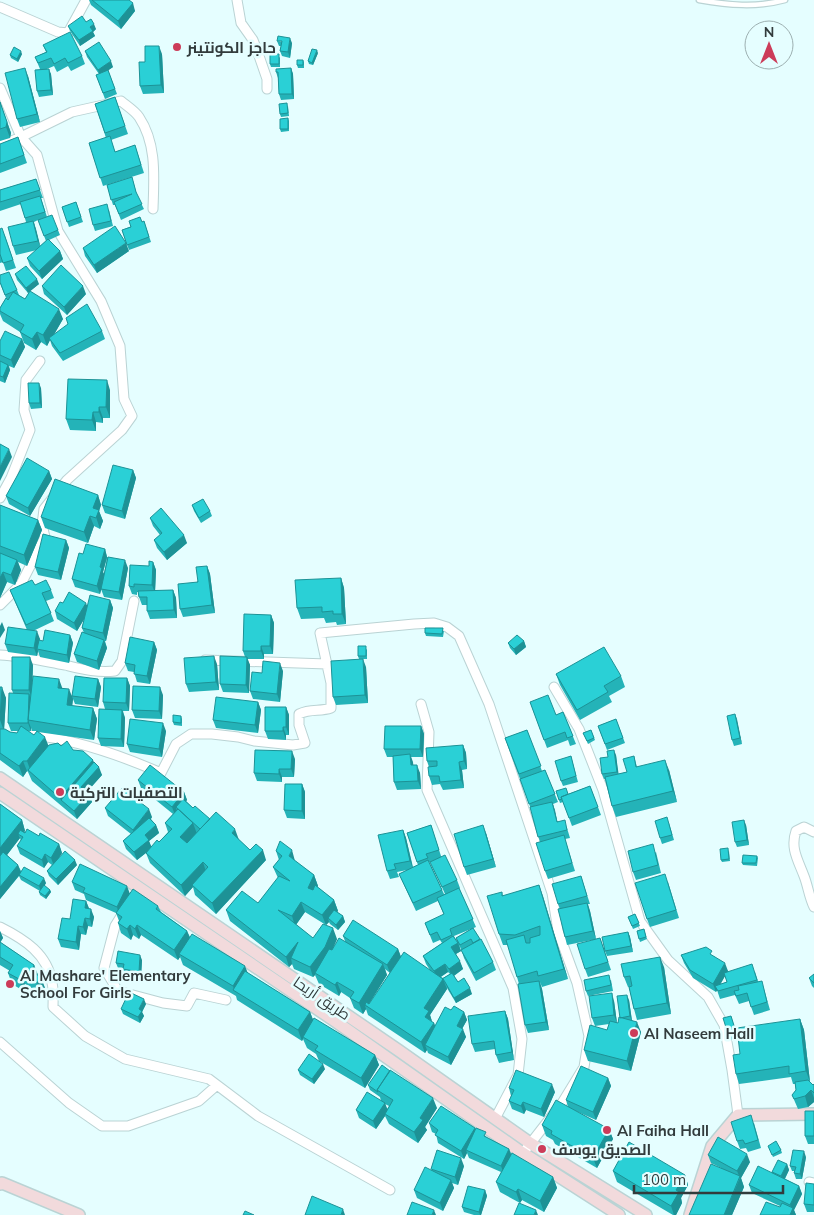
<svg xmlns="http://www.w3.org/2000/svg" width="814" height="1215" font-family="Mulish,Cairo,sans-serif">
	<style>
		.lines { fill: none; stroke-linecap: round; stroke-linejoin: round }
		.lane-casing { stroke: #bad3d4; stroke-width: 7 }
		.street-casing { stroke: #bad3d4; stroke-width: 11 }
		.secondary-casing { stroke: #bad3d4; stroke-width: 14 }
		.lane { stroke: #fff; stroke-width: 4.5 }
		.street { stroke: #fff; stroke-width: 9 }
		.secondary { stroke: #f2dadc; stroke-width: 11 }
		.wall { fill: #24b3b8; fill-rule: evenodd }
		.shaded-wall { fill: #1d9296 }
		.building { fill: #2ad0d6; stroke: #1d9296 }
		.poi-dot { fill: #cc3c59; stroke: #e5feff; stroke-width: 2 }
		.labels { text-anchor: middle; dominant-baseline: central; stroke-width: 5; stroke-linejoin: round; paint-order: stroke }
		.poi-label { font-size: 15px; font-weight: bold; fill: #323b3c; stroke: #e5feff; text-anchor: start }
		.street-label { font-size: 15px; fill: #323b3c; stroke: #e5feff }
	</style>
	<rect width="100%" height="100%" fill="#e5feff"/>
	<g class="lines">
		<g class="lane-casing">
			<path id="lane" d="M699,0C728,5 756,8 785,0"/>
		</g>
		<g class="street-casing">
			<path id="street" d="M237,0L241,23L253,40L258,53L267,79V89
				M0,7L58,32L68,33L86,0
				M0,88L21,137L0,146
				M0,498L11,478L30,430L24,410L26,380L40,361
				M0,605L21,584L45,537L42,525L44,509L67,480L122,430L132,416L124,399L120,346L101,301L58,231L37,155L21,137L72,112L121,101C127,106 135,111 139,117C157,144 154,177 153,209
				M0,655C22,656 43,661 65,665C82,669 97,673 115,671L122,661L134,601
				M205,660L327,664
				M554,687L579,729L603,790L640,921L668,960L708,997L724,1025L732,1070L738,1115
				M421,704L429,732L427,790L513,988L522,1039L518,1075L496,1117
				M33,735C78,740 120,755 161,773L176,744L191,734H212L238,737L254,741L293,745L305,743L299,725V714C311,708 320,712 331,708V683L320,633L414,624L434,623L447,627L459,636L489,704L552,893L558,931L577,983L589,1036L584,1067L562,1103L523,1153
				M814,832L804,827L796,831C790,848 798,860 804,876C808,886 809,897 814,907
				M125,910L115,926L104,968L118,991L163,1003L187,1006L194,993L226,1000
				M0,927C24,939 48,954 52,983C54,990 53,999 53,1007L85,1036L125,1059L209,1079L258,1116L390,1190
				M0,1042L69,1103L102,1126H128L199,1101L216,1086
				M809,1182L814,1183"/>
		</g>
		<g class="secondary-casing">
			<path id="secondary" d="M0,778L398,1050L530,1143L646,1215
				M0,793L335,1021L521,1152L619,1215
				M0,1184L2,1183L79,1215
				M690,1215L712,1146L738,1115L814,1114"/>
		</g>
		<use href="#lane" class="lane"/>
		<use href="#street" class="street"/>
		<use href="#secondary" class="secondary"/>
	</g>
	<path class="wall" d="M89,0H129L135,11L121,29L91,5Z
		M86,22L96,29L93,32L95,36L80,46L70,31L68,26Z
		M277,41L292,43L290,58L282,56L280,51L281,46H279Z
		M43,45L82,56L85,64L71,71L68,66L57,72L54,66L47,69L51,74L53,95L39,97L37,91L40,69L35,57L46,52Z
		M85,51L113,67L107,71L108,70L117,94L105,99L96,75L99,74L87,57Z
		M318,53L313,65L309,64L308,61Z
		M22,54L18,62L11,58L10,55Z
		M162,54L164,93L143,94L140,86L145,62Z
		M280,57V67H271L270,64Z
		M303,60L304,62V68H298L297,65Z
		M291,68L293,74L294,99L281,100L279,94L278,78L276,72Z
		M28,76L40,122L20,127L17,119Z
		M115,97L128,134L111,140L115,152L135,145L144,173L103,186L89,143L106,138L95,104Z
		M0,102L11,133L10,138L0,141Z
		M288,106L289,116L281,117L280,114Z
		M288,118L289,121V131L281,132L280,129Z
		M18,137L27,163L0,173V144Z
		M132,177L137,195L144,209L121,220L115,205H113L107,185Z
		M36,179L43,198H41L47,217L58,230L60,235L49,240L60,251L63,259L42,279L30,266L27,258L37,250L16,255L13,246L26,222L21,204L0,211V190ZM38,220L46,241L40,246L34,222Z
		M76,202L83,222L69,227L62,207Z
		M109,210L113,226L95,231L93,225Z
		M144,221L151,242L129,250L122,230Z
		M0,229L5,236L16,268L6,271L3,262L0,263Z
		M83,248L129,251L97,273L85,256Z
		M15,274L39,284L30,291L63,319L54,334L102,331L105,339L63,361L52,346L50,340L47,346L41,342L36,350L24,343L20,332L3,321L0,314V308L6,298L0,283L17,290L19,295L25,299L30,291L28,293L17,280Z
		M42,286L86,294L67,315L44,294Z
		M22,339L25,347L14,368L9,366L10,370L5,383L0,381V341Z
		M41,388L42,408L31,409L29,403Z
		M110,390V418H103V423L96,422V431L70,430L66,419Z
		M133,470L136,478L125,519L105,513L102,505Z
		M49,471L52,479L30,516L9,504L6,496Z
		M98,495L101,505L99,511L103,521L100,529L94,526L88,543L45,528L41,517Z
		M0,505L38,520L42,530L27,566L18,562L21,570L15,585L7,582L0,598Z
		M192,505L210,511L212,516L201,523L194,511Z
		M150,518L187,543L167,560L157,548L154,540L160,535L153,526Z
		M66,540L69,548L61,580L38,575L35,567Z
		M105,549L107,557L128,568L122,600L104,597L101,589L100,594L75,587L72,579L83,554ZM107,558L104,574L103,572Z
		M153,562L156,570L155,591L173,590L176,598L177,618L150,619L147,611V605H142L139,597L138,592H137V595L132,594L129,586Z
		M207,566L210,574L215,613L183,617L180,609Z
		M341,578L344,588L346,624L337,625L336,622L326,623L324,618L301,619L297,608Z
		M35,585L51,590L54,598L46,601L54,621L33,631L40,639L39,641H43L70,635L73,643L69,663L40,657L38,651L37,656L8,652L5,644L27,630L10,590Z
		M110,600L113,608L106,641H105L107,648L99,670L77,662L74,654L84,633L82,628L84,619L77,631L57,619L55,611L63,603L87,605Z
		M271,615L274,623L273,654H264V659H247L250,665L249,693L223,692L220,684L245,657L243,651Z
		M444,631L443,637L426,636L425,633Z
		M524,641L526,647L516,655L510,648L508,643Z
		M154,642L157,650L150,684L137,682L134,672L128,671L125,663Z
		M367,649V659H359L358,656Z
		M217,664L219,690L189,692L186,684Z
		M33,665L32,683L62,688L72,696L98,679L101,687L98,707L75,704L73,699L72,706L93,708L97,719L94,740L38,732L48,746H61L73,750L94,762L102,775L87,792L89,794L92,802L77,819L32,781L28,772L27,771L23,777L0,760V687L6,698L4,729L10,732L17,733L18,731H11L8,723L13,693L12,690ZM31,728L32,731H37L34,735L28,731H31Z
		M366,667L368,703L336,705L333,697Z
		M283,671L280,702L253,699L250,691L262,673Z
		M556,674L621,676L625,687L609,696L612,702L580,720L560,685Z
		M127,678L130,686L129,711H123L125,718L124,747L101,746L98,738L105,709L103,702Z
		M163,695L162,719L135,718L132,710Z
		M258,702L261,710L258,733L216,728L213,720Z
		M530,702L556,715L563,712L576,744L570,746L568,740L547,748Z
		M286,707L289,715V735H286V740L268,739L265,731Z
		M735,714L742,744L734,746L732,740Z
		M181,716L182,719V726L174,725L173,722Z
		M616,719L625,743L607,750L598,726Z
		M421,726L424,734L423,757H411L413,765L420,773L421,789L397,790L394,782L393,757H387L384,749Z
		M527,730L542,771L545,770L558,802L553,804L557,821L567,828L570,838L565,839L575,871L548,879L545,871L540,842L531,809L505,738Z
		M591,730L595,740L588,744L583,733Z
		M166,731L162,757L130,752L127,744Z
		M463,745L466,753L467,769L462,770L464,788L443,790L440,784L432,785L429,776V767L427,761Z
		M616,755L618,774L627,772L634,756L637,767L669,770L677,802L616,817L612,806L605,779H604L602,774Z
		M571,756L578,782L563,786L561,781Z
		M295,759L294,777H282V782L257,781L254,773Z
		M138,780L184,792L187,800L186,801L193,808L239,840L250,850L266,860L216,914L195,895L193,887L185,896L150,863L146,853L137,860L126,849L123,841L131,834L108,816L105,808L152,817L151,819L156,825L159,833L149,841L151,847L159,842L168,832L165,823L173,814L141,788Z
		M302,784L305,792V819L287,818L284,810Z
		M590,786L601,815L572,826L563,802L560,803L556,791L568,794Z
		M0,804L22,820L25,831L24,832L39,836L59,844L62,853L58,859L77,865L58,885L49,876L47,871L52,865L48,862L44,868L20,854L17,846L21,841L20,838L7,855L18,865L21,871L46,883L44,886L50,890L51,892L46,899L40,895L39,892L40,891L21,880L19,876L0,899Z
		M669,823L674,840L662,844L660,838Z
		M431,825L441,856L457,880L460,888H459L476,927L454,936L457,942L456,938L473,928L493,962L496,970L476,981L464,958L461,949L459,945L461,951L456,954L463,969L454,976L458,982L472,994L456,1003L447,988V989L430,1015L432,1022L434,1023L435,1026L451,1010L464,1012L467,1020L462,1029L466,1037L451,1065L428,1053L427,1050L425,1053L368,1015L366,1009L363,1014L354,1008L350,998L341,992L339,996L319,984L315,975L313,977L294,969L292,964L289,967L230,921L226,910L258,903L278,878L273,867L279,860L276,851L295,861L314,875L318,886L317,887L334,900L338,911L337,912L343,916L345,922L338,930L330,924L329,922L326,925L305,912L296,925L313,938L337,939L332,950L345,941L343,936L398,949L401,957L390,973L385,969L387,975L369,1004L430,970L426,964L423,956L442,943L440,940L433,943L425,923L444,915L438,901L416,911L399,874L407,870L397,872L399,877L390,879L387,871L403,830L406,838L413,867L418,865L407,833ZM429,862H431L445,894H444ZM448,972L450,974L443,978L441,977Z
		M746,825L749,845L737,847L735,842Z
		M486,833L496,867L467,875L464,867Z
		M729,851L730,861L722,862L721,860Z
		M656,852L661,873L636,880L633,872Z
		M757,856L758,858L757,866L743,865L742,863Z
		M581,876L590,904H588L590,911L596,939L600,938L611,970L588,977L585,969L592,940L567,945L565,937L560,909L558,904Z
		M72,882L129,893L158,906L161,912L187,931L190,937L310,1012L313,1020L375,1055L379,1065L365,1088L319,1061L316,1054L307,1048L303,1039L302,1041L237,1000L236,996L183,965L180,957L178,960L141,935L139,939L133,935L131,940L121,933L118,923L119,921L116,913L86,900L84,894L75,890Z
		M668,882L679,918L650,927L647,919Z
		M539,885L568,979L542,987L540,982L542,989L549,1030L528,1033L525,1025L519,984L508,945H503L499,934L502,892L503,896Z
		M86,901L89,908L94,917L92,927L88,926L86,935L81,934L79,950L61,947L58,939L70,919Z
		M635,914L640,926L633,929L628,917Z
		M644,929L647,939L640,942L637,931Z
		M0,931L3,938L0,942L34,965L38,975L45,988L41,994L25,984L22,990L12,984L8,973L10,971L0,965Z
		M628,932L630,937L633,952L607,956L605,951Z
		M681,955L714,956L728,971V972H755L758,981L764,989L770,1010L754,1015L749,1001L739,1004L735,995L720,999L717,990L716,992L693,978L684,963ZM725,976L727,982L720,984L724,977Z
		M142,960L141,977L125,975L123,969L118,968L116,963Z
		M664,967L671,1014L637,1020L634,1009L629,987H628L624,977Z
		M814,974V988L812,986L809,978Z
		M611,980L613,991L588,996L586,991Z
		M629,1000L632,1020L641,1032L631,1071L588,1061L584,1050L607,1030L609,1024L595,1026L592,1018L614,1001L617,1023H618Z
		M146,1004L142,1012L144,1016L140,1023L123,1014L121,1009Z
		M505,1011L508,1019L514,1060L499,1063L496,1055L495,1049L475,1052L472,1044Z
		M731,1016L738,1038L729,1040L728,1034Z
		M800,1019L804,1030L810,1082L813,1085L814,1084V1102L808,1107L798,1109L792,1095L796,1090L795,1084H793L791,1077L739,1084L736,1074L740,1054Z
		M325,1069L314,1084L300,1075L298,1070Z
		M608,1078L611,1086L596,1120L571,1109L609,1129L613,1139L597,1168L555,1144L553,1140L546,1136L542,1125L568,1107L566,1100Z
		M368,1085L437,1108L425,1127L427,1130L418,1143L389,1124L385,1116L376,1129L359,1118L356,1110L381,1101L380,1097L370,1090ZM385,1104L389,1106L387,1109Z
		M509,1088L555,1092L544,1117L526,1110L524,1114L512,1109L509,1101L511,1096Z
		M814,1111V1144H808L805,1136Z
		M429,1123L476,1129L488,1138L509,1149L511,1154L553,1177L557,1188L544,1212L522,1200L520,1203L500,1192L496,1182L501,1172L469,1158L467,1153L464,1159L438,1143L436,1134L432,1132Z
		M754,1123L761,1148L748,1152L746,1148L740,1149L737,1141Z
		M769,1148L781,1150L782,1153L773,1157Z
		M708,1155L750,1162L741,1178L744,1187L732,1215H689L721,1168L711,1163Z
		M806,1157L802,1179H796L794,1173L795,1171H792L790,1166Z
		M787,1164L789,1170L785,1179L799,1186L802,1194L794,1210L796,1215H760L780,1207V1206L752,1193L749,1185L772,1173V1172Z
		M464,1166L458,1185L452,1183L454,1188L443,1211L417,1198L414,1190L431,1170Z
		M613,1171L685,1175L688,1185L681,1198L682,1203L676,1215H673L617,1182Z
		M814,1184V1212H807L804,1204Z
		M485,1190L487,1196L481,1215H474L464,1212L462,1207Z"/>
	<path class="shaded-wall" d="M133,3L135,11L121,29L118,21Z
		M94,24L96,29L93,32L95,36L80,46L79,40L90,27Z
		M290,38L292,43L290,58L288,52Z
		M159,46L162,54L164,93L161,85Z
		M317,50L318,53L313,65L312,63Z
		M21,51L22,54L18,62L17,59Z
		M111,61L113,67L100,76L98,70Z
		M25,68L28,76L40,122L37,114Z
		M291,68L293,74L294,99L292,94Z
		M49,69L51,74L53,95L51,90Z
		M0,102L11,133L10,138L6,127Z
		M33,221L36,229L41,249L38,241Z
		M126,243L129,251L97,273L94,265Z
		M60,251L63,259L42,279L39,271Z
		M37,279L39,284L28,293L26,288Z
		M83,286L86,294L67,315L64,307Z
		M59,309L63,319L51,340L49,338L50,340L47,346L43,335Z
		M37,332L41,342L36,350L32,339Z
		M22,339L25,347L14,368L11,360Z
		M8,365L10,370L5,383L3,377Z
		M107,380L110,390V418L106,407Z
		M39,383L41,388L42,408L40,403Z
		M99,407L103,418V423L99,412Z
		M93,412L96,422V431L92,420Z
		M9,449L12,457L0,481V467Z
		M133,470L136,478L125,519L122,511Z
		M49,471L52,479L30,516L28,508Z
		M98,495L101,505L99,511L103,521L100,529L93,508Z
		M90,516L94,526L88,543L84,532Z
		M38,520L42,530L27,566L24,555Z
		M184,535L187,543L167,560L164,552Z
		M66,540L69,548L61,580L58,572Z
		M105,549L107,557L103,572L105,576L100,594L97,586L100,567Z
		M17,560L21,570L15,585L11,575Z
		M125,560L128,568L122,600L119,592Z
		M153,562L156,570L155,593L152,585Z
		M207,566L210,574L215,613L212,605Z
		M3,572L7,582L0,598V578Z
		M341,578L344,588L346,624L342,614Z
		M173,590L176,598L177,618L174,610Z
		M110,600L113,608L106,641L103,633Z
		M86,603L89,611L77,631L74,623Z
		M271,615L274,623L273,654L270,646Z
		M2,622L5,630L0,638V626Z
		M37,631L40,639L38,649H37L38,651L37,656L34,648Z
		M70,635L73,643L69,663L67,655Z
		M104,640L107,648L99,670L97,661Z
		M524,641L526,647L516,655L514,649Z
		M154,642L157,650L150,684L147,676Z
		M261,646L264,654V659L261,651Z
		M214,656L217,664L219,690L216,682Z
		M30,657L33,665L32,698L29,690Z
		M247,657L250,665L249,693L246,685Z
		M363,659L366,667L368,703L365,695Z
		M280,663L283,671L280,702L277,694Z
		M127,678L130,686L129,711L126,703Z
		M59,679L63,690L58,688Z
		M98,679L101,687L98,707L95,699Z
		M2,687L6,698L4,731L0,720Z
		M160,687L163,695L162,719L159,711Z
		M69,689L73,699L71,716L67,705Z
		M29,694L32,702L28,720L31,728V731L28,723Z
		M258,702L261,710L258,733L255,725Z
		M286,707L289,715V735L286,727Z
		M93,708L97,719L94,740L90,730Z
		M122,710L125,718L124,747L121,739Z
		M735,714L737,719L742,744L740,738Z
		M163,723L166,731L162,757L159,749Z
		M421,726L424,734L423,757L420,749Z
		M283,727L286,735V740L283,731Z
		M45,737L49,747L31,772L27,761Z
		M463,745L466,753L467,769L464,761Z
		M614,750L616,755L619,777L617,772Z
		M292,751L295,759L294,777L291,769Z
		M410,754L413,762L414,773L411,765Z
		M93,760L97,770L99,767L102,775L84,795L61,800L60,798Z
		M665,760L669,770L677,802L673,791Z
		M23,761L27,771L23,777L19,766Z
		M459,762L462,770L464,788L461,780Z
		M417,765L420,773L421,789L418,781Z
		M279,769L282,777V782L279,774Z
		M302,784L305,792V819L302,811Z
		M184,792L187,800L179,810L176,807L177,812L175,815L172,807Z
		M89,794L92,802L77,819L74,811Z
		M552,802L555,810L559,830Z
		M149,809L152,817L136,838L133,830Z
		M22,820L25,831L21,836L18,834L20,838L0,864V848Z
		M744,820L746,825L749,845L747,840Z
		M193,823L197,834L184,848L180,837Z
		M156,825L159,833L149,841L152,848L137,860L134,852L145,835Z
		M483,825L486,833L496,867L493,859Z
		M235,829L239,840L232,833Z
		M403,830L406,838L413,869L410,861Z
		M59,844L62,853L54,866L51,858Z
		M263,850L266,860L216,914L212,903Z
		M292,850L295,861L289,856Z
		M45,854L48,862L44,868L42,860Z
		M75,860L77,865L58,885L56,879Z
		M203,862L206,872L192,885L193,887L185,896L181,885Z
		M18,865L21,873L0,899V887Z
		M314,875L318,886L312,899L308,888Z
		M44,878L46,883L41,892L39,886Z
		M539,885L543,896L568,979L564,969Z
		M127,886L130,894L119,915L117,907Z
		M50,890L51,892L46,899L45,896Z
		M334,900L338,911L330,920L328,918L329,922L326,925L322,915Z
		M86,901L89,909L85,908Z
		M301,902L305,912L295,926L292,916Z
		M587,903L590,911L596,939L593,931Z
		M91,909L94,917L92,927L90,919Z
		M343,916L345,922L338,930L336,925Z
		M85,918L88,926L86,935L83,927Z
		M130,925L133,935L131,940L127,929Z
		M137,925L141,935L139,939L135,929Z
		M78,926L81,934L79,950L76,942Z
		M333,928L337,939L329,958L315,973V975L313,977L310,967Z
		M0,931L3,938L0,943Z
		M187,931L191,941L179,954L180,957L178,960L174,950Z
		M628,932L630,937L633,952L631,946Z
		M298,942L291,958L292,964L289,967L286,957Z
		M458,943L461,951L454,955L451,947Z
		M398,949L401,957L390,973L387,965Z
		M140,955L142,960L141,977L139,972Z
		M660,957L664,967L671,1014L667,1003Z
		M460,961L463,969L452,977L449,969Z
		M725,963L728,971L716,992L713,984Z
		M383,964L387,975L367,1007L365,1005L366,1009L363,1014L359,1003Z
		M445,964L448,972L437,979L434,971Z
		M34,965L38,975L32,972Z
		M245,966L249,976L234,990L233,986Z
		M21,974L25,984L22,990L19,979Z
		M41,977L45,988L41,994L37,983Z
		M443,979L447,989L430,1015L432,1021L425,1017L424,1008Z
		M539,981L542,989L549,1030L546,1022Z
		M337,982L341,992L339,996L335,985Z
		M470,988L472,994L456,1003L454,998Z
		M612,993L614,1001L617,1023L614,1015Z
		M627,995L629,1000L632,1022L630,1016Z
		M144,999L146,1004L142,1012L144,1016L140,1023L138,1017L139,1009Z
		M505,1011L508,1019L514,1060L512,1052Z
		M310,1012L314,1022L303,1037V1039L302,1041L298,1030Z
		M464,1012L467,1020L459,1034L457,1026Z
		M800,1019L804,1030L810,1082L806,1071Z
		M637,1022L641,1032L631,1071L627,1061Z
		M434,1023L438,1034L425,1045L427,1050L425,1053L421,1042Z
		M463,1029L466,1037L451,1065L448,1057Z
		M375,1055L379,1065L365,1088L361,1078Z
		M323,1064L325,1069L314,1084L312,1079Z
		M608,1078L611,1086L596,1120L593,1112Z
		M552,1084L555,1092L544,1117L541,1109Z
		M811,1090L814,1098V1102L808,1107L805,1096Z
		M433,1098L437,1108L425,1127L427,1130L418,1143L414,1132L420,1118Z
		M523,1102L526,1110L524,1114L521,1106Z
		M385,1103L388,1111L385,1114V1116L376,1129L373,1121Z
		M475,1128L478,1136L466,1150L467,1153L464,1159L461,1151Z
		M609,1129L613,1139L597,1168L593,1158Z
		M509,1149L512,1157L504,1174L501,1166Z
		M804,1151L806,1157L802,1179L800,1174Z
		M747,1154L750,1162L741,1178L744,1187L732,1215H724L740,1178L737,1171Z
		M461,1158L464,1166L458,1185L455,1177Z
		M787,1164L789,1170L783,1182L781,1176Z
		M685,1175L688,1185L681,1198L682,1203L676,1215H674L671,1206L676,1190Z
		M553,1177L557,1188L544,1212L540,1201Z
		M451,1180L454,1188L443,1211L440,1203Z
		M799,1186L802,1194L794,1210L796,1215H790L792,1210L790,1205Z
		M518,1189L522,1200L520,1203L516,1192Z
		M485,1190L487,1196L481,1215H480L479,1212Z
		M343,1209L345,1215H341Z
		M434,1210L436,1215H432Z
		M536,1210L538,1215H534Z"/>
	<path class="building" d="M92,0H129L133,3L118,21Z
		M82,16L86,22L91,19L94,24L90,27L93,31L79,40L68,26Z
		M70,32L82,56L68,63L65,58L54,64L51,58L38,63L35,57L47,52L43,45Z
		M278,36L290,38L288,52L280,51L282,41H277Z
		M99,42L111,61L98,70L85,51Z
		M145,46H159L161,85L140,86L139,62H145Z
		M14,47L21,51L17,59L10,55Z
		M312,49L317,50L312,63L308,61Z
		M270,54H279V64H270Z
		M297,60H303V65H297Z
		M25,68L37,114L17,119L5,73Z
		M291,68L292,94H279L278,72H276V69Z
		M49,69L51,90L37,91L35,70Z
		M108,70L115,89L103,93L96,75Z
		M115,97L125,126L105,133L95,104Z
		M0,102L7,122L6,127L0,129Z
		M287,103L288,113L280,114L279,104Z
		M288,118V129H280V119Z
		M110,136L115,152L135,145L141,165L100,178L89,143Z
		M18,137L24,155L0,164V144Z
		M132,177L136,192L142,204L119,214L114,202L132,194L111,200L107,185Z
		M36,179L40,190L0,202V190Z
		M40,196L45,212L25,218L20,202Z
		M76,202L81,217L67,222L62,207Z
		M107,204L111,221L93,225L89,209Z
		M52,215L58,230L44,236L38,220Z
		M140,217L142,222L144,221L149,237L127,245L122,230L131,227L129,221Z
		M33,221L38,241L13,246L8,227Z
		M115,226L126,243L94,265L83,248Z
		M2,228L13,260L3,263L0,254V229Z
		M48,239L60,251L39,271L27,258Z
		M61,265L83,286L64,307L42,286Z
		M26,266L37,279L26,288L15,274Z
		M9,272L17,290L5,295L0,282V275Z
		M30,291L59,309L43,335L37,332L32,339L20,332L24,325L0,311V308L6,298L8,300L13,292L25,299Z
		M87,304L102,331L60,353L49,338L68,324L66,318Z
		M5,331L22,339L11,360L0,355V341Z
		M0,361L8,365L3,377L0,376Z
		M68,379L107,380L106,407H99V412H93L92,420L66,419Z
		M28,383H39L40,403H29Z
		M0,444L9,449L0,467Z
		M27,458L49,471L28,508L6,496Z
		M113,465L133,470L122,511L102,505Z
		M55,479L98,495L93,508L99,510L96,518L90,516L84,532L41,517Z
		M203,499L210,511L199,518L192,505Z
		M0,505L38,520L24,555L0,546Z
		M161,508L184,535L164,552L154,540L162,533L150,518Z
		M43,534L66,540L58,572L35,567Z
		M86,544L105,549L100,567L102,568L97,586L72,579L79,553L83,554Z
		M0,553L17,560L11,575L3,572L0,578Z
		M108,557L125,560L119,592L101,589Z
		M149,561L153,562L152,585L134,584V587L129,586L130,565L149,566Z
		M207,566L212,605L180,609L178,584L198,582L196,567Z
		M341,578L342,614H333V611L322,612V607L297,608L295,580Z
		M32,580L35,585L46,580L51,590L42,593L51,613L26,625L10,590Z
		M173,590L174,610L147,611V597H139L138,591Z
		M69,592L86,603L74,623L55,611L60,602L63,603Z
		M90,595L110,600L103,633L82,628Z
		M244,614L271,615L270,646H261V651H243Z
		M8,627L37,631L34,648L5,644Z
		M425,628H443L442,634L425,633Z
		M45,630L70,635L67,655L37,649L39,640L43,641Z
		M82,632L104,640L97,661L74,654Z
		M517,635L524,641L514,649L508,643Z
		M130,637L154,642L147,676L134,674L135,665L125,663Z
		M358,646H366V656H358Z
		M604,647L621,676L604,686L608,692L577,710L556,674Z
		M214,656L216,682L186,684L184,658Z
		M220,656L247,657L246,685L220,684Z
		M12,657H30L29,690H12Z
		M363,659L365,695L333,697L331,661Z
		M263,661L280,663L277,694L250,691L252,672L262,673Z
		M33,676L59,679L58,688L69,689L67,705L93,708L90,730L28,720Z
		M75,676L98,679L95,699L72,696Z
		M104,678H127L126,703L103,702Z
		M133,686L160,687L159,711L132,710Z
		M0,687H2L0,720Z
		M9,693L29,694L28,723H8Z
		M548,695L556,715L563,712L573,736L567,738L565,732L544,740L530,702Z
		M216,697L258,702L255,725L213,720Z
		M265,707H286V727H283V731H265Z
		M99,709L122,710L121,739L98,738Z
		M735,714L740,738L732,740L727,716Z
		M173,715L181,716V723L173,722Z
		M130,719L163,723L159,749L127,744Z
		M616,719L623,738L605,744L598,726Z
		M21,726L34,735L37,731L45,737L27,761H23L19,766L0,753V729H5L10,732L17,733Z
		M385,726H421L420,749H384Z
		M527,730L541,766L519,774L505,738Z
		M591,730L594,738L587,741L583,733Z
		M67,741L73,750L83,751L93,760L60,798L28,770L49,745L58,743L61,746Z
		M463,745L464,761L459,762L461,780L440,782L439,776H429L428,767L437,766V761H427L426,748Z
		M255,750L292,751L291,769H279V774L254,773Z
		M614,750L617,772L602,774L600,758L608,757L607,751Z
		M410,754L411,765H417L418,781L394,782L393,756Z
		M571,756L576,776L561,781L555,761Z
		M634,756L636,767L665,760L673,791L612,806L605,777L627,772L623,759Z
		M94,762L99,767L81,787L89,794L74,811L61,800Z
		M150,765L184,792L172,807L138,780Z
		M545,770L555,794L529,804L520,779Z
		M285,784H302V811L284,810Z
		M590,786L598,807L569,818L561,797Z
		M122,788L149,809L133,830L105,808Z
		M566,788L568,794L561,797L562,799L559,800L556,791Z
		M183,799L193,808L195,806L210,819L200,829L176,807Z
		M552,802L557,822L565,820L567,830L538,837L530,807Z
		M0,804L22,820L0,848Z
		M178,809L193,823L180,837L187,843L216,812L235,829L232,833L250,850L256,844L263,850L212,903L192,885L208,867L203,862L181,885L146,853L157,840L159,842L172,829L165,823Z
		M667,817L672,835L660,838L655,821Z
		M149,818L156,825L145,835L149,840L134,852L123,841Z
		M744,820L747,840L735,842L732,822Z
		M431,825L439,850L426,854L428,858L417,862L407,833Z
		M483,825L493,859L464,867L454,834Z
		M27,829L39,836L40,833L59,844L51,858L45,854L42,860L17,846L23,837L18,834L20,830L25,833Z
		M403,830L410,861L394,864L396,869L387,871L378,835Z
		M564,835L572,863L545,871L536,843Z
		M280,841L292,850L289,856L314,875L308,888L313,890L315,885L334,900L322,915L301,902L292,916L278,910L313,938L323,924L333,928L325,947L310,967L291,958L298,942L286,957L226,910L242,891L258,903L279,876L290,881L273,867L282,856L276,851Z
		M653,844L658,865L633,872L628,851Z
		M728,848L729,859L721,860L720,849Z
		M65,851L75,860L56,879L47,871Z
		M3,852L18,865L0,887V856Z
		M445,855L457,880L442,887L430,862Z
		M743,855L757,856L756,863H742Z
		M428,860L442,890L413,903L399,874Z
		M80,864L127,886L117,907L83,892L85,888L72,882Z
		M24,867L44,878L39,886L19,875Z
		M665,874L676,910L647,919L635,883Z
		M581,876L587,896L558,904L552,884Z
		M44,885L50,890L45,896L39,892Z
		M539,885L564,969L538,976L537,971L517,977L506,940L524,935L526,943H530V938L540,935V926L515,935L499,934L487,896L502,892V896Z
		M459,888L473,919L450,929L452,935L441,940L437,932L430,935L425,923L444,914L437,898Z
		M133,889L158,906L156,909L187,931L174,950L137,925L135,929L130,925L127,929L118,923L122,917L116,913Z
		M73,899L86,901L85,908L91,909L90,919L85,918L83,927L78,926L76,942L58,939L62,918L70,919Z
		M587,903L593,931L565,937L558,909Z
		M334,910L343,916L336,925L328,918Z
		M635,914L639,923L632,926L628,917Z
		M353,920L398,949L387,965L343,936Z
		M473,928L480,939L473,943L471,939L460,945L456,938Z
		M644,929L646,937L639,939L637,931Z
		M628,932L631,946L605,951L602,937Z
		M192,934L245,966L233,986L179,954Z
		M453,936L458,943L451,947L460,961L449,969L445,964L434,971L423,956Z
		M339,938L383,964L359,1003L350,998L354,992L337,982L335,985L315,973L329,949L332,950Z
		M600,938L608,962L585,969L577,944Z
		M481,939L493,962L474,973L461,950Z
		M0,942L34,965L32,972L41,977L37,983L21,974L19,979L8,973L13,965L0,957Z
		M706,947L712,951L710,954L725,963L713,984L690,970L681,955Z
		M118,951L140,955L139,972L123,969L124,964L116,963Z
		M404,952L443,979L424,1008L429,1011L425,1017L434,1023L421,1042L365,1005L366,1002L369,1004Z
		M660,957L667,1003L634,1009L629,987L632,986L630,976L624,977L621,964Z
		M752,964L757,980L718,991L715,986L727,982L724,973Z
		M245,971L310,1012L298,1030L233,990Z
		M452,973L458,982L464,978L470,988L454,998L445,982L443,979H442Z
		M814,974V983L809,978Z
		M609,975L611,985L586,991L584,980Z
		M539,981L546,1022L525,1025L518,984Z
		M762,981L767,1002L751,1007L747,993L736,996L734,991L739,990L738,986Z
		M129,992L144,999L139,1009L142,1011L138,1017L121,1009Z
		M612,993L614,1015L592,1018L589,996Z
		M627,995L630,1016L620,1018L617,996Z
		M454,1006L464,1012L457,1026L463,1029L448,1057L425,1045L445,1007L451,1010Z
		M505,1011L512,1052L496,1055L494,1041L472,1044L468,1016Z
		M731,1016L736,1032L728,1034L723,1018Z
		M619,1017L637,1022L627,1061L584,1050L590,1025L607,1030L610,1021L618,1023Z
		M314,1018L375,1055L361,1078L315,1050L318,1046L303,1037Z
		M800,1019L806,1071L789,1074V1066L736,1074L733,1055L740,1054L737,1028Z
		M309,1054L323,1064L312,1079L298,1070Z
		M382,1065L390,1071L377,1090L378,1092L368,1085Z
		M581,1066L608,1078L593,1112L566,1100Z
		M390,1070L433,1098L420,1118L423,1120L414,1132L385,1114L393,1100L377,1090Z
		M516,1070L552,1084L541,1109L523,1102L521,1106L509,1101L514,1090L509,1088Z
		M808,1080L813,1085L814,1084V1093L811,1090L805,1096L794,1099L792,1095L796,1090L795,1082Z
		M367,1092L385,1103L373,1121L356,1110Z
		M556,1100L609,1129L593,1158L551,1134L552,1131L542,1125Z
		M441,1106L475,1128L461,1151L435,1135L438,1130L429,1123Z
		M805,1111H814V1136H805Z
		M751,1115L758,1140L745,1144L743,1140L737,1141L731,1122Z
		M476,1128L486,1132L484,1136L509,1149L501,1166L466,1150Z
		M718,1137L747,1154L737,1171L708,1155Z
		M776,1141L781,1150L772,1155L768,1146Z
		M629,1142L685,1175L676,1190L679,1192L671,1206L613,1171Z
		M437,1150L461,1158L455,1177L431,1169Z
		M793,1150L804,1151L800,1174L794,1173L796,1167L790,1166Z
		M512,1153L553,1177L540,1201L518,1189L516,1192L496,1182Z
		M778,1160L787,1164L781,1176L772,1172Z
		M711,1164L740,1176L724,1215H689Z
		M758,1166L799,1186L790,1205L749,1185Z
		M425,1167L451,1180L440,1203L414,1190Z
		M806,1183L814,1184V1205L804,1204Z
		M468,1186L485,1190L479,1212L462,1207Z
		M312,1196L343,1209L341,1215H305Z
		M412,1202L434,1210L432,1215H407Z
		M766,1202L780,1207L782,1203L793,1208L790,1215H760Z
		M519,1203L536,1210L534,1215H514Z
		M245,1211L254,1215H243Z"/>
	<g class="poi-dot">
		<circle cx="177" cy="47" r="5"/>
		<circle cx="60" cy="792" r="5"/>
		<circle cx="10" cy="984" r="5"/>
		<circle cx="634" cy="1033" r="5"/>
		<circle cx="607" cy="1130" r="5"/>
		<circle cx="542" cy="1149" r="5"/>
	</g>
	<g class="labels">
		<g class="poi-label">
			<text x="187" y="47">حاجز الكونتينر</text>
			<text x="70" y="792">التصفيات التركية</text>
			<text x="20" y="975">Al Mashare' Elementary<tspan x="20" dy="17">School For Girls</tspan></text>
			<text x="644" y="1033">Al Naseem Hall</text>
			<text x="617" y="1130">Al Faiha Hall</text>
			<text x="552" y="1149">الصديق يوسف</text>
		</g>
		<g class="street-label">
			<text transform="translate(322 998) rotate(34)">طريق أريحا</text>
		</g>
	</g>
	<g transform="translate(769 45)"><circle r="24" fill="#e5feff" stroke="#9db0b1"/>
	<path d="M0-4L9 19L0 12L-9 19Z" fill="#cc3c59"/>
	<text y="-8" font-size="14" font-weight="bold" text-anchor="middle" fill="#323b3c">N</text>
	</g>
	<path d="M634 1185v8h149v-8" fill="none" stroke="#323b3c" stroke-width="2.5"/>
	<text x="642" y="1185" font-size="15" fill="#323b3c" stroke="#e5feff" stroke-width="4" paint-order="stroke">100 m</text>
</svg>
